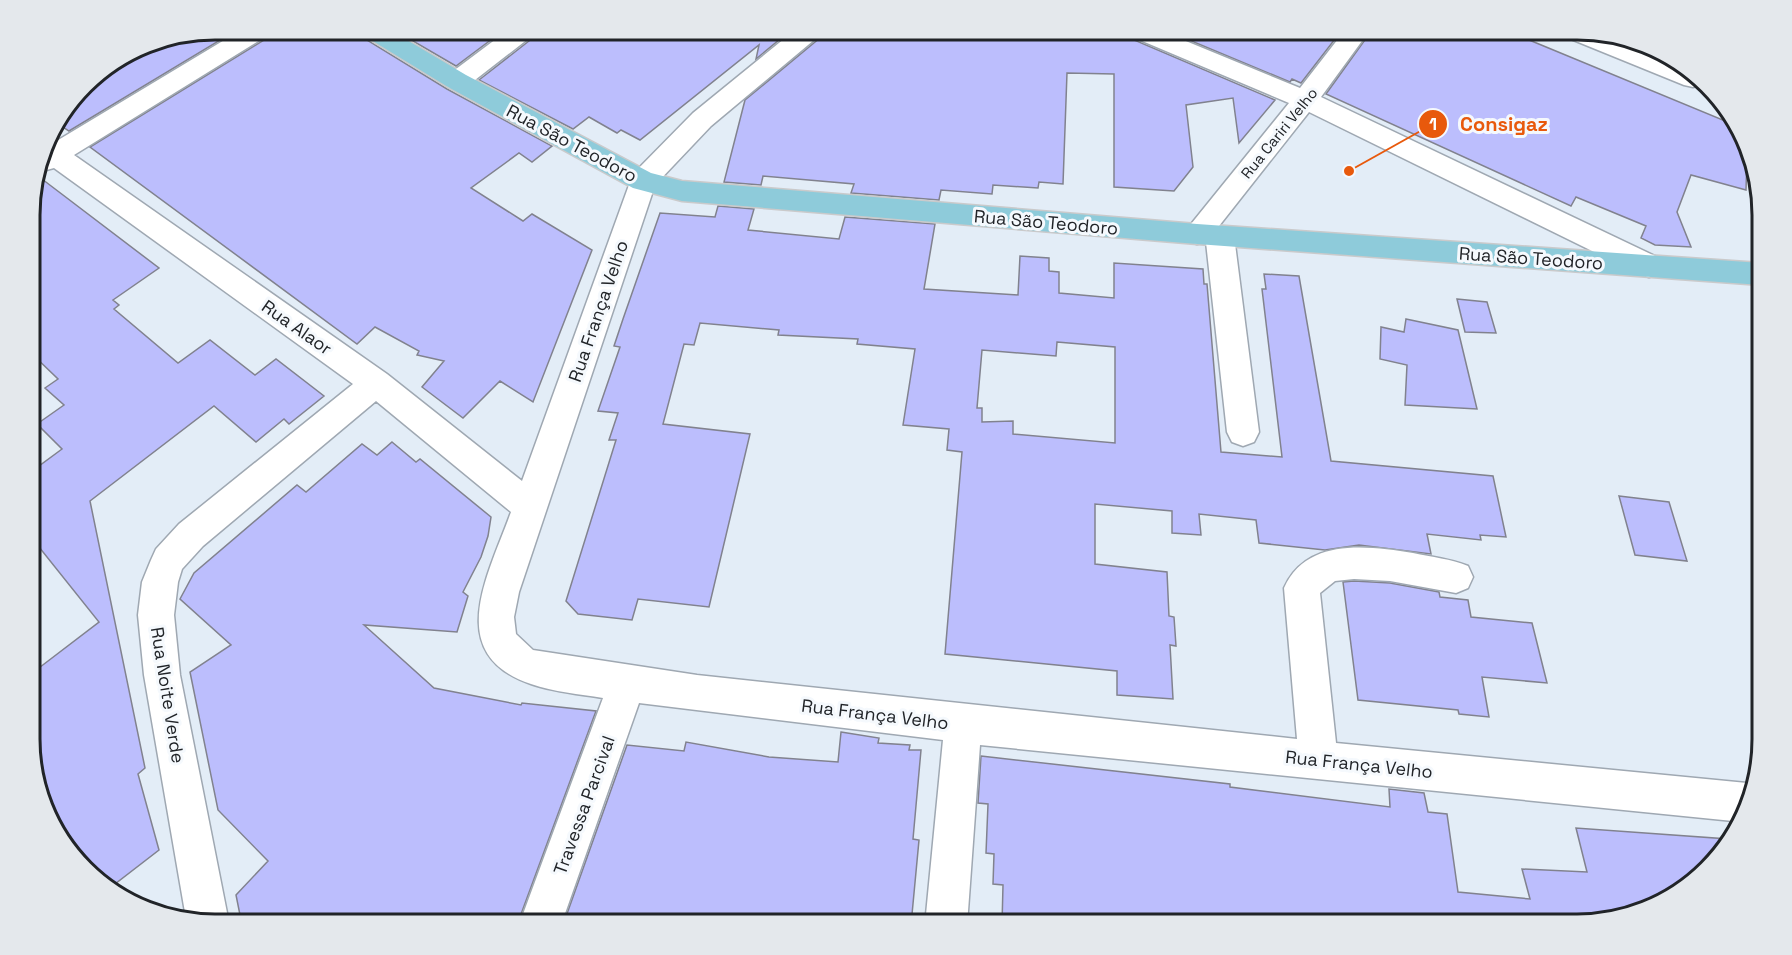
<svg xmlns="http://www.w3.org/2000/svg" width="1792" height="955" font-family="'Space Grotesk',sans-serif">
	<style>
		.building { fill: #bcbefd; stroke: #81828e; stroke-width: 1.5; fill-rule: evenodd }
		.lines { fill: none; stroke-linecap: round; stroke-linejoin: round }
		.minor-casing { stroke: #9fa8b2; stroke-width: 3 }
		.major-casing { stroke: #cacacb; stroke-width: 3 }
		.minor { fill: #fff; fill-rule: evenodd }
		.major { fill: #8ecbda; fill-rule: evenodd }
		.labels { text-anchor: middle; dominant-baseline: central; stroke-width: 6; stroke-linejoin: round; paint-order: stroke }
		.far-street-label { font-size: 15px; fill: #212428; stroke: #f5f9fd }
		.street-label { font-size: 18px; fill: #212428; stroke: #f5f9fd }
		.rim { fill: none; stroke: #212428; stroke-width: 3 }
		.leader { fill: none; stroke: #e8590c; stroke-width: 2 }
		.callout-dot { fill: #e8590c; stroke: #f5f9fd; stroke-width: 2 }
		.mark-label { font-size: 18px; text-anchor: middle; font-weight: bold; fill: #fff }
		.callout-label { font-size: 20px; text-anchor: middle; font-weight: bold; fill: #e8590c; stroke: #f5f9fd; stroke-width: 6; stroke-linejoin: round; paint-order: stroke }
	</style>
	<rect width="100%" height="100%" fill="#e3edf7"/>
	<path class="building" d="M215,30H237L69,131L57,123L93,76L145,44Z
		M273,30H358L362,37L447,89L552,146L532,162L519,153L471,188L523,221L532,214L592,250L533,402L500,381L463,418L422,387L444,361L417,355L419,351L375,327L357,344L90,147L269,37Z
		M394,30H504L456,66Z
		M538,30H791L756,59L759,45L640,140L621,130L617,133L589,117L573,129L479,80L534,37Z
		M825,30H1123L1127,37L1275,100L1239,143L1233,98L1186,105L1193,167L1174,191L1114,187V74L1067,73L1063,184L1039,182L1038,188L993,185L992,194L941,190L939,200L851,193L854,184L763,176L761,185L724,182L745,100L821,37Z
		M1165,30H1342L1301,83L1292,79L1290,82Z
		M1372,30H1505L1735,125L1747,156L1746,190L1691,175L1677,212L1691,247L1655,245L1641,238L1646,226L1576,197L1571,206L1326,94Z
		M38,176L159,268L113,300L119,305L114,309L178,363L210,340L255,375L276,359L324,396L289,424L284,419L256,442L214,406L90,501L145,768L138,774L159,850L111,887L68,852L32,764L31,674L99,622L31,537V472L62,449L37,424L64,405L45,388L58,379L31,353L30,203Z
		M718,206L754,209L748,230L839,239L845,217L935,224L924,289L1018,295L1020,256L1049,258V271L1059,272V293L1114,298V263L1203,269L1204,284H1207L1221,452L1282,457L1262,289H1266L1264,274L1299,276L1331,461L1493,476L1506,537L1480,535L1481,540L1427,534L1431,554L1359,545L1325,550L1259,543L1256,520L1199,514L1201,535L1172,533V511L1095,504V564L1167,572L1169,616L1174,617L1176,646L1170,645L1173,699L1117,695V671L945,654L962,452L947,450L949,429L903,425L915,349L857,344L858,339L778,335L779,330L700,323L694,345L684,344L663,424L750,434L709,607L638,599L632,620L578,614L566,601L616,440H609L618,413L598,411L620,347L614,346L623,319L660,213L715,217ZM1057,342L1115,347V443L1013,434V421L982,422V408H977L982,350L1056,356Z
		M1457,299L1487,302L1496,333L1465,332Z
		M1406,319L1458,330L1477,409L1405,405L1407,365L1380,359L1381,327L1404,332Z
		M392,442L416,462L420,459L491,517L488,536L481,557L463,592L468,596L457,632L364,625L434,688L521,705L522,703L596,711L517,925H242L236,895L268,861L218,810L190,672L231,645L180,599L194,573L297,485L306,492L362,444L377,455Z
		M1619,496L1669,502L1687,561L1635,555Z
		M1354,581L1390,583L1439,592L1440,597L1468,600L1471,617L1532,623L1547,683L1482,677L1489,717L1459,714L1458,710L1358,700L1343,582Z
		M841,732L879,738L878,743L910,745L909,750H921L913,839L919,840L911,925H655L594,916L592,925H563L627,745L684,751L686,742L769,757L838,762Z
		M981,756L1230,784V787L1390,807L1389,789L1424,793L1428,812L1447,814L1458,892L1530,899L1522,869L1587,872L1576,828L1728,839L1679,894L1588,925H1457L1398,914L1395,925H1201L1168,922L1169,925H1002L1003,885L993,884L994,854L986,853L988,804L978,803Z"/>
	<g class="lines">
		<g class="minor-casing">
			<path id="minor" d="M241,30H271L268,35L74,155L387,374L522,481L633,174L693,113L795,30H823L820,35L711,126L655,185L519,592L514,617L516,634L533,650L697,675L1297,739L1284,588C1307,537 1368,546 1413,553C1432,557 1451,559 1468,566L1473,577L1468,588L1456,593L1390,581L1354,579L1335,581L1320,593L1336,743L1747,783L1751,785L1743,822L980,745L967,925H925L943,740L639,703L561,925H519L603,698C579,694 554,692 531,684C442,654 489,574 511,512L376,401L203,546L182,569L178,582L174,615L180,675L229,923L228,925H215L186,918L144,675L138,615L142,582L151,560L156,549L179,524L353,384L54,168L39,172L45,148Z
				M508,30H536L533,35L466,87L457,89L448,87L444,81L448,75Z
				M1125,30H1159L1300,88L1345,30H1370L1321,97L1659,258L1663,266L1659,274L1649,277L1639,274L1309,112L1219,226L1230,229L1234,236L1259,432L1254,442L1243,446L1232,442L1227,432L1206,242L1197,244L1187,241L1183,234L1289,103L1128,35Z
				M1558,30H1577L1615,39L1673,62L1700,85L1693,87L1684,85L1561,35Z"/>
		</g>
		<g class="major-casing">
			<path id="major" d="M360,30H390L466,75L651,173L682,181L1197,224L1761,263V285L1197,244L682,201L633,188L448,87L363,35Z"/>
		</g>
		<use href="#minor" class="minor"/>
		<use href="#major" class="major"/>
	</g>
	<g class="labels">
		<g class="far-street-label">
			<text transform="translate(1279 133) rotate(-51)">Rua Cariri Velho</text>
		</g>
		<g class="street-label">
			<text transform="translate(572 143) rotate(28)">Rua São Teodoro</text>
			<text transform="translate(1046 222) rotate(5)">Rua São Teodoro</text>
			<text transform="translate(1531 258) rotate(4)">Rua São Teodoro</text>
			<text transform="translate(598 311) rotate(-71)">Rua França Velho</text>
			<text transform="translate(297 327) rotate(35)">Rua Alaor</text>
			<text transform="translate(168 695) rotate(81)">Rua Noite Verde</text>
			<text transform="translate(875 714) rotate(7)">Rua França Velho</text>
			<text transform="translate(1359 764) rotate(6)">Rua França Velho</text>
			<text transform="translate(584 805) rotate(-70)">Travessa Parcival</text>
		</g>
	</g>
	<path d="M0 0H1792V955H0ZM215 40H1577A175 175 0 0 1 1752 215V739A175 175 0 0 1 1577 914H215A175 175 0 0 1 40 739V215A175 175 0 0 1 215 40Z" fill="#e4e8ec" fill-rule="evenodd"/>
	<path class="rim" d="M215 40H1577A175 175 0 0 1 1752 215V739A175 175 0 0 1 1577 914H215A175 175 0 0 1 40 739V215A175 175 0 0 1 215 40Z"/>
	<path class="leader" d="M1349 171L1433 124"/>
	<g class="callout-dot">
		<circle cx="1349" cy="171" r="6"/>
		<circle cx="1433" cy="124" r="15"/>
	</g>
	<g class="mark-label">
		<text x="1433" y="130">1</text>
	</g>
	<g class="callout-label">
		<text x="1504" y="131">Consigaz</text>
	</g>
</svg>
